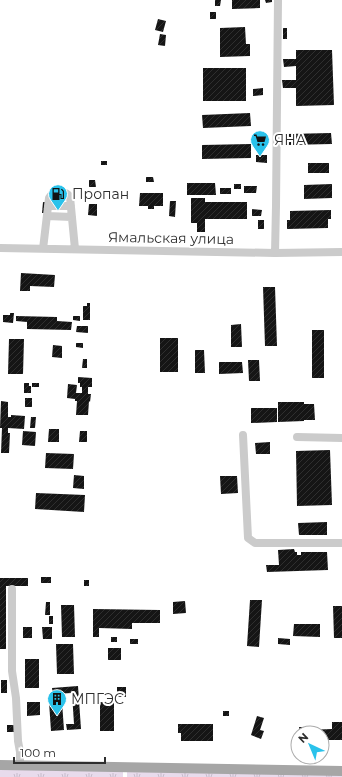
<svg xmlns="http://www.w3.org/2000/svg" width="342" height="777" font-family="Montserrat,sans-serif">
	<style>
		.grass { fill: url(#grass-tufts) }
		.building { fill: url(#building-hatch) }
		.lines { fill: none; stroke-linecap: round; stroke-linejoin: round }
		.minor { stroke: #cbcbcb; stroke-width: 8 }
		.major { stroke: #a6a6a6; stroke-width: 10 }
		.labels { text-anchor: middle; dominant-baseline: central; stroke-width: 4; stroke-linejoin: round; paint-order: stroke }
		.poi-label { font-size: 14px; fill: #2e2e2e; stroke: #fff; text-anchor: start }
		.street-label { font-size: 14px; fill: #2e2e2e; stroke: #fff }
	</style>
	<defs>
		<pattern id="grass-tufts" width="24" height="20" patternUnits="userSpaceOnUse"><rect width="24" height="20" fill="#e8dbec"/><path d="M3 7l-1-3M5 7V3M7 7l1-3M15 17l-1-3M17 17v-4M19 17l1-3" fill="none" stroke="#c7bccb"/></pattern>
		<pattern id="building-hatch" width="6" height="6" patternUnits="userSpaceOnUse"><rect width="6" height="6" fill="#151515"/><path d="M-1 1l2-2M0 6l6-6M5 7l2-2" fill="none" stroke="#2f2f2f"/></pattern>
	</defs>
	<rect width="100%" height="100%" fill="#fff"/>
	<path class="grass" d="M0,769L123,771V777H0Z
		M127,771L342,775V777H127Z"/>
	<path class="building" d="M215,0H221L220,6H215Z
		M232,0H260V8L232,9Z
		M265,0H272V2L266,3Z
		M210,12H216V19H210Z
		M158,19L166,21L163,32L155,30Z
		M245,27L246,44H250V56L220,57V28Z
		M283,28H287V39H283Z
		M160,34L166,35L165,46L158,45Z
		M296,50H332L334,105L296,106V88H283L282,80H296V66L284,67L283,59H296Z
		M203,68H246V101H203Z
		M263,88V95L253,96V89Z
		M250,113L251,126L203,128L202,115Z
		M331,133L332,144L287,145V134Z
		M251,144V158L202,159V145Z
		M256,155H267V163L256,162Z
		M101,161H107V165H101Z
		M308,163H329V173H308Z
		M146,177H153L154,182H146Z
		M89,180H95L96,187H89Z
		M187,183H215L216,195H187Z
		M234,184H241V189H234Z
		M332,184V198L304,199V185Z
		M244,186H257L256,193H244Z
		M220,188H231V194H220Z
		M140,193H163V206H154V209H148V206H139Z
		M56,195H61V201H56Z
		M191,198H205V202H247V219H205V232H197V223H191Z
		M170,201H176L175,217L169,216Z
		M43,202H45L44,213H42Z
		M89,204H97V216L88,215Z
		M252,209L262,210L261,216H252Z
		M331,210V219H328V228L287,229V220H290V211Z
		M258,220H264V229H258Z
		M21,273L55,275L54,287L30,286V291H20Z
		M263,287H275L277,346H265Z
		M87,303H90V320H83V306H87Z
		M10,313H14L13,323L3,322V315H10Z
		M16,316L57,317V321L72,322L71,330L27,329V322L16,321Z
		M73,316H80V321L73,320Z
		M241,324L242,347H231V325Z
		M77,326H88V333L76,332Z
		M312,330H324V378H312Z
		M160,338H178V372H160Z
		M9,339H24L23,374H8Z
		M76,343H83V348L76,347Z
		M53,345L62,346V358L52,357Z
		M195,350H204L205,373H195Z
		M83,359H87V368H82Z
		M248,360H259L260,381H249Z
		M219,362H242L243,373L219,374Z
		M78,377L92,378V387H88V394H91L90,402L89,401L88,415H76L77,401H75V399L67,398L68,384L77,385L76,393H82V387H80V383H78Z
		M24,383H29V386H31V393H24Z
		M32,383H39V387H32Z
		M25,398H32V407H25Z
		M1,401L8,402V417H11V415L25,416L24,429L8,428V433H10L9,453H1L2,428H0Z
		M278,402H304V404H314L315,420H304V421L278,422Z
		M251,408H277V422L251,423Z
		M31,417H36L35,428H30Z
		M49,429H59V442H48Z
		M23,431L36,432L35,446L22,445Z
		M80,431H87V442H79Z
		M270,442V454H256L255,443Z
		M330,450L332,505L297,506L296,451Z
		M46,453L74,454L73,469L45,468Z
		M74,475L84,476V489L73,488Z
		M220,476H237L238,493L221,494Z
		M36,493L85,495L84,512L35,509Z
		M327,522V535H299L298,523Z
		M294,549L295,552H297V555H301V552H327L328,570L267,572L266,565H279L278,550Z
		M41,577H51V583H41Z
		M0,578H28V586H6V649H0Z
		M84,580H89V586H84Z
		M250,600H262L259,647L247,646Z
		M185,601L186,613L173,614V602Z
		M46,602H50V615H45Z
		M61,605H74L75,637H62Z
		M333,606H342V638H334Z
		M93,609L160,610V623H132V629L99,628V637H93Z
		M49,616H53V624H49Z
		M294,624H320V637L293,636Z
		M23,627H32V638H23Z
		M42,627H52V639H43Z
		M111,637H117V642H111Z
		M278,638L290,639V645L278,644Z
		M130,639H138V644H130Z
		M56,644H73L74,674H57Z
		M108,648H121V660H108Z
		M25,659H39V688H25Z
		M1,680H7V693H1Z
		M78,686L81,729L67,730L66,724H74L72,693L53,694L52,688Z
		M117,687H126V697H117Z
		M27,702H40V715L27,716Z
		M49,702H62L64,730L51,731Z
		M100,702H114V731H100Z
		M223,711H229V716H223Z
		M257,716L264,718L260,730L264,731L261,739L251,735Z
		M332,722H342V740H322V733H300L299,727H307V730L332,729Z
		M178,724H213V741H181V733H178Z
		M7,725H15V732H7Z"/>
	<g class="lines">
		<path class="minor" d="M48,206H71
			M47,216L72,217
			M0,248L275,253L342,252
			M43,249L49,198L52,194C58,192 66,191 70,197L75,249
			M275,253L276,206L278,0
			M243,435L248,538L255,543H342
			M297,437L342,438
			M12,589V671L16,698L18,741L20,752V766"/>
		<path class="major" d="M0,765L342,771"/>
	</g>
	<defs>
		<g id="supermarket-pin" transform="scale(1)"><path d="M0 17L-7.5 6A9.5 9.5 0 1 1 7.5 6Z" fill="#2ac2eb" stroke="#fff"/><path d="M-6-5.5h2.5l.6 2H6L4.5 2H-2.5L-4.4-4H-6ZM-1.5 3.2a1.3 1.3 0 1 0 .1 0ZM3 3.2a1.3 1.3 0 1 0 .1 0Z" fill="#111"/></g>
		<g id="fuel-pin" transform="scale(1)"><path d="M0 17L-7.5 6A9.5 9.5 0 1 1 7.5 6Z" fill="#2ac2eb" stroke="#fff"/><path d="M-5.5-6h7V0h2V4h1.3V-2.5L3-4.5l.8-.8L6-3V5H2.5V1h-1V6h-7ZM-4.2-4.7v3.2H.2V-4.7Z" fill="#111"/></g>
		<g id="building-pin" transform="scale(1)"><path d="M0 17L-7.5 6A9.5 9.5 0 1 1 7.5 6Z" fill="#2ac2eb" stroke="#fff"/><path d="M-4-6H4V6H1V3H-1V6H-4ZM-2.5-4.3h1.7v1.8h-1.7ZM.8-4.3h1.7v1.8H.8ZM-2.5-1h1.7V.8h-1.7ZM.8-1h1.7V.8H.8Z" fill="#111"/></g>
	</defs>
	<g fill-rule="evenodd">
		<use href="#supermarket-pin" x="260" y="140"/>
		<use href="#fuel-pin" x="58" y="194"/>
		<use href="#building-pin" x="57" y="699"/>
	</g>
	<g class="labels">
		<g class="poi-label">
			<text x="274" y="140">ЯНА</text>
			<text x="72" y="194">Пропан</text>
			<text x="71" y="699">МПГЭС</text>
		</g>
		<g class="street-label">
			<text transform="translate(171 238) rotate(1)">Ямальская улица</text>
		</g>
	</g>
	<g transform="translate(310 745) rotate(316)"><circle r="19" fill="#ffffff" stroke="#ababab"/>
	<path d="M0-3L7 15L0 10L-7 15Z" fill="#2ac2eb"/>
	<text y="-6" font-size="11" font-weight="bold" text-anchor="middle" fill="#2e2e2e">N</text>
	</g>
	<path d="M14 757v6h91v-6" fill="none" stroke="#2e2e2e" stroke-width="2"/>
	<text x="20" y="757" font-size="12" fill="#2e2e2e" stroke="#ffffff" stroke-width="3" paint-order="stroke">100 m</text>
</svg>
